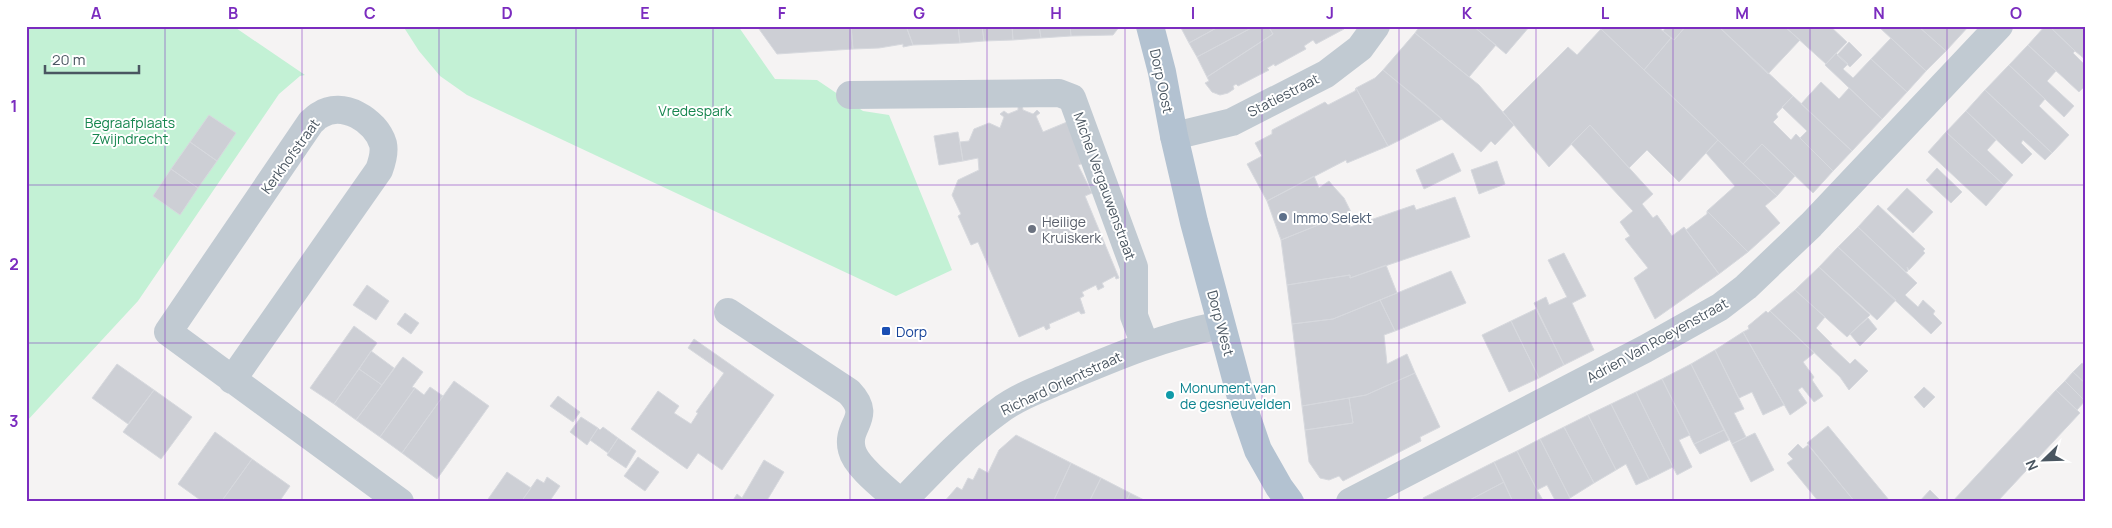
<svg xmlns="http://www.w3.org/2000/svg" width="2112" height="528" font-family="Manrope,sans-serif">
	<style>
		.green { fill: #c3f1d5 }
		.building { fill: #cdcfd5; stroke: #d7d9de }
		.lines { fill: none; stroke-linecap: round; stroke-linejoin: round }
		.minor { stroke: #c1cad2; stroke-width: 28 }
		.major { stroke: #b3c2d1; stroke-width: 28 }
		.grid { fill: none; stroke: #7b2cbf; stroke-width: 1; stroke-opacity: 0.55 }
		.service-dot { fill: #5c6f8a; stroke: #fff; stroke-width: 2 }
		.worship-dot { fill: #6b7280; stroke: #fff; stroke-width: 2 }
		.transit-dot { fill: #1a4fb4; stroke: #fff; stroke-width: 2 }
		.culture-dot { fill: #0f9aa8; stroke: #fff; stroke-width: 2 }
		.labels { text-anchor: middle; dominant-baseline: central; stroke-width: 4; stroke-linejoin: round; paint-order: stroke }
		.street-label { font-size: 14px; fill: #4a5661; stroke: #fff }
		.park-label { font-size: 14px; fill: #17864f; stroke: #fff }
		.service-label { font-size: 14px; fill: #4e5e75; stroke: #fff; text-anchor: start }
		.worship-label { font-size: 14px; fill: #5b616d; stroke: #fff; text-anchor: start }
		.transit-label { font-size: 14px; fill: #164399; stroke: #fff; text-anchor: start }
		.culture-label { font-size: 14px; fill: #0d838f; stroke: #fff; text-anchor: start }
		.neatline { fill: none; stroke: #7b2cbf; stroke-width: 2 }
		.grid-label { font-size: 16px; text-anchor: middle; font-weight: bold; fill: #7b2cbf }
	</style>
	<rect width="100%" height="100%" fill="#f5f3f3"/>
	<path class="green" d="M26,26H233L305,75L300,76L279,94L138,301L26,422Z
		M403,26H738L775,79L817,80L863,111L889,115L952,270L896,296L467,95L440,76L419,51Z"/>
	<path class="building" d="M759,26H851L853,49L777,54L759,29Z
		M851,26H906L913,45L903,47V44L879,48L853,49Z
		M906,26H958L960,43L913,45Z
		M958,26H982L984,41L960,43Z
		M982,26H1012L1013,40L984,41Z
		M1012,26H1039L1041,38L1013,40Z
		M1039,26H1070L1071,36L1041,38Z
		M1070,26H1120L1113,35L1071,36Z
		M1180,26H1220L1189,43Z
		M1220,26H1255L1197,57L1189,43Z
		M1255,26H1268L1273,34L1207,77L1197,57Z
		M1268,26H1343L1344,29L1316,44L1313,40L1304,46L1306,49L1275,66L1274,64L1267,68L1269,70L1238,86L1236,84L1233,86L1234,89L1228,93L1220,95L1212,92L1205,83L1209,81L1207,77L1273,34Z
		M1420,26H1473L1496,45L1469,77L1415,33Z
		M1473,26H1530L1506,54Z
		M1604,26H1657L1671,38L1644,70L1601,29Z
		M1667,26H1686L1674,40L1663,31Z
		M1686,26H1718L1793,96L1776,114L1778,117L1773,122L1791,140L1796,134L1833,171L1813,193L1762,144L1743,164L1644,70L1671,38L1674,40Z
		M1718,26H1784L1800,40L1768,74Z
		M1784,26H1830L1847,42L1826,64Z
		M1918,26L1946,51L1926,71L1879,27Z
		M1918,26H1969L1946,51Z
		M2045,26H2049L2075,51L2073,53L2086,66V85L2079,92L2028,45Z
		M2049,26H2086V60L2075,51Z
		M1601,29L1718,140L1679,182L1647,150L1629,168L1590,125L1549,167L1503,112L1568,47L1577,55Z
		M1415,33L1479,85L1514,125L1495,145L1491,141L1481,152L1383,70Z
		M1891,38L1926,71L1907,92L1871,59Z
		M1849,42L1862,55L1850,67L1837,55Z
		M2028,45L2056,71L2047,81L2074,106L2064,117L2009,65Z
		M1836,53L1848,64L1843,69L1853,78L1871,59L1907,92L1882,119L1825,65Z
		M2009,65L2045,99L2039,106L2069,135L2052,153L1985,90Z
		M1383,70L1426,105L1442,119L1388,146L1356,88L1375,78Z
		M1821,82L1839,99L1849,88L1882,119L1852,151L1801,104Z
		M1356,88L1388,146L1347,163L1346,160L1267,201L1247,164L1262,156L1255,143L1272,134V130L1325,102L1328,105L1355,91Z
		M1985,90L2052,153L2045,160L2023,140L2021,143L2032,154L2022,164L1966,111Z
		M1793,96L1852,151L1833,171L1800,138L1807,131L1782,107Z
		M1018,105H1022L1023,110L1033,114L1037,110L1040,113L1036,116L1043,132L1067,122L1084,163L1078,165L1092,193L1085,196L1119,278L1116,279L1115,276L1102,283L1104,287L1098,290L1096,285L1082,292L1084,296L1080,298L1085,313L1081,314L1079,311L1049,324L1050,328L1046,330L1044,326L1019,337L978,242L971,245L958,216L961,214L952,195L958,180L979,170L978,158L963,161L960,142L969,141L974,129L989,123L1000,128L1004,117L1000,114L1004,111L1008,114L1018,110Z
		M1966,111L1996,140L1987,150L2013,175L2004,185L1946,132Z
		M209,115L236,133L217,161L190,142Z
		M1590,125L1653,194L1642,204L1653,218L1657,215L1672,236L1684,227L1719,274L1655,319L1634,278L1648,268L1625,239L1630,236L1620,222L1633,211L1571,144Z
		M958,132L963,161L939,165L934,136Z
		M1946,132L2004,185L1986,206L1928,152Z
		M1718,140L1777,196L1765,206L1780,223L1748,252L1707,211L1735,186L1706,153Z
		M190,142L217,161L198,188L171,169Z
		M1762,144L1795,176L1777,196L1743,164Z
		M1453,153L1461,171L1424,189L1416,170Z
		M1497,161L1505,184L1479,194L1471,170Z
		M1937,168L1962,192L1951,203L1926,180Z
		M171,169L198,188L180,215L153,196Z
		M1314,176L1319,188L1329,181L1333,186L1344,198L1351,212L1281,240L1267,201Z
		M1907,188L1933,212L1913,233L1887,209Z
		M1455,197L1470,237L1350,278V275L1287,285L1281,240L1340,216L1342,225L1350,224V227L1414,205L1416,210Z
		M1878,205L1925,249L1923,251L1925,253L1909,270L1907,267L1908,271L1906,272L1858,227Z
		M1707,211L1748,252L1719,274L1686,230L1707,214Z
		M1858,227L1917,283L1905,295L1918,307L1923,300L1935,311L1933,314L1942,323L1931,334L1838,247Z
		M1838,247L1896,300L1877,320L1819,267Z
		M1564,253L1586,296L1572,303L1594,350L1564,365L1534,303L1546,297L1549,305L1567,297L1548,260Z
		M1386,265L1397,293L1333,319L1292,324L1287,285L1350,275V278Z
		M1819,267L1870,315L1847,337L1795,290Z
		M1451,271L1466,303L1395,331L1380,300Z
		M367,285L389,301L376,320L353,305Z
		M1795,290L1825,317L1816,328L1832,344L1830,345L1850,364L1855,359L1868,371L1849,390L1840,377L1770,311Z
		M1380,300L1395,331L1384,335L1387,364L1407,354L1415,373L1366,395L1302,406L1292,324L1333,319Z
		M1536,309L1564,365L1539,378L1511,321Z
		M1766,311L1768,313L1770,311L1814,353L1803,362L1814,377L1812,380L1823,396L1814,402L1802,387L1798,390L1807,403L1790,415L1743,332L1749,329L1748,326Z
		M405,313L419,323L411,334L397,324Z
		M1868,318L1877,329L1860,346L1850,334Z
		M1511,321L1539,378L1509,392L1482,335Z
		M354,326L377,343L334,404L310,388Z
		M1743,332L1784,405L1763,415L1752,392L1739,398L1715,350Z
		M694,339L774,395L722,470L698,453L687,469L631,429L658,391L679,406L674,413L691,424L698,413L696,412L724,373L688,348Z
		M1715,350L1744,409L1734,413L1746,437L1732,444L1691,364Z
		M371,351L394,368L382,385L359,369Z
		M403,357L423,372L412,387L415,388L380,437L356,420Z
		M2082,363L2086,366V384L2073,372Z
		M117,364L154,390L128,424L92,398Z
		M1691,364L1724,430L1694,444L1662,379Z
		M359,369L382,385L356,420L334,404Z
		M2073,372L2086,384L2085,401L2065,381Z
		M1415,373L1440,427L1420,437L1421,441L1343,481L1339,476L1329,480L1320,478L1309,462L1305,430L1353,423L1349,398L1366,395Z
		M1662,379L1690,435L1679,440L1692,467L1677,475L1636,392Z
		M454,381L489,406L437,479L402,453Z
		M2065,381L2085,401L2077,410L2056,390Z
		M430,387L443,396L402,453L380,437L415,388L424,395Z
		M1924,387L1935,397L1924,408L1914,397Z
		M154,390L192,417L161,459L123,432Z
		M2056,390L2080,413L1997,502H1952Z
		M1636,392L1673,467L1649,479L1611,404Z
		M558,396L580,412L573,422L550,406Z
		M1349,398L1353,423L1305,430L1302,406Z
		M1611,404L1649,479L1636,485L1626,464L1616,470L1588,415Z
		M1588,415L1616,470L1594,483L1564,427Z
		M581,417L598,428L587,445L570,432Z
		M1828,426L1889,500L1887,502H1855L1807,443Z
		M603,427L618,438L608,453L590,440L598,428L600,430Z
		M1564,427L1594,483L1570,498L1540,439Z
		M1724,430L1729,440L1700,454L1694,444Z
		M215,432L252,459L221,502H203L178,484Z
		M1755,433L1774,470L1751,482L1732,444Z
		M1016,435L1071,463L1053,502H944L957,487L962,490L968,478L973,480L979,468L988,473L999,450Z
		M618,438L636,451L626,468L607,455Z
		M1540,439L1570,498L1565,502H1556L1547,485L1537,490L1517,451Z
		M1798,444L1803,449L1808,445L1855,502H1819L1787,463L1793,459L1788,454Z
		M1517,451L1537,490L1544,502H1527L1526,499L1522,502H1513L1494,462Z
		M638,457L659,472L645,491L624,476Z
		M252,459L290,486L279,502H221Z
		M764,460L784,472L766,502H732L737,494L742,498Z
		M1494,462L1504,482L1466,502H1425L1423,498Z
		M1071,463L1101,478L1089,502H1053Z
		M507,472L531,488L521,502H486Z
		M547,477L560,486L549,502H521L537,479L544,483Z
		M1101,478L1130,493L1126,502H1089Z
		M1504,482L1513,502H1466Z
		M1930,490L1942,502H1919Z
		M1130,493L1148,502H1126Z"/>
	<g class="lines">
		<path class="minor" d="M850,95L1059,93L1072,98L1134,267V316L1145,345
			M1174,136L1232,122L1326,74L1360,48L1376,26
			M728,312L849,392C874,418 845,425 852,450C856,467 886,489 900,502
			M232,380L379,170C382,162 385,153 383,144C376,120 342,100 320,115C317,116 314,120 311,122L168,332L400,502
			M902,502C933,470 963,437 999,411C1017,397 1042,388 1063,379C1115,357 1165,336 1221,325
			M1350,502L1645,349L1720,307L1746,287L1811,225L1999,26"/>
		<path class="major" d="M1150,26L1162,72L1174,136L1194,222L1245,412L1258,450L1279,487L1290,502"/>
	</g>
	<path class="grid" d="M165,26V502M302,26V502M439,26V502M576,26V502M713,26V502M850,26V502M987,26V502M1125,26V502M1262,26V502M1399,26V502M1536,26V502M1673,26V502M1810,26V502M1947,26V502M26,185H2086M26,343H2086"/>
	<circle class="service-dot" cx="1283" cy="217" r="5"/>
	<circle class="worship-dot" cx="1032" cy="229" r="5"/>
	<rect class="transit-dot" x="881" y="326" width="10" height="10" rx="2.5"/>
	<circle class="culture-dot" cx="1170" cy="395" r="5"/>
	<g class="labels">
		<g class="street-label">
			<text transform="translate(1162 81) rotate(78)">Dorp Oost</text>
			<text transform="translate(1283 95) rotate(-27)">Statiestraat</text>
			<text transform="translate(290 156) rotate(-54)">Kerkhofstraat</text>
			<text transform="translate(1105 186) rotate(70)">Michel Vergauwenstraat</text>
			<text transform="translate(1221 323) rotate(75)">Dorp West</text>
			<text transform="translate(1657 340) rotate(-29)">Adrien Van Roeyenstraat</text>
			<text transform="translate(1061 383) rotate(-25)">Richard Orlentstraat</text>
		</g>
		<g class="park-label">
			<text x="695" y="110">Vredespark</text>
			<text x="130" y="122">Begraafplaats<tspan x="130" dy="16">Zwijndrecht</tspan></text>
		</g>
		<g class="service-label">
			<text x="1293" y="217">Immo Selekt</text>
		</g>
		<g class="worship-label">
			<text x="1042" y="221">Heilige<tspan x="1042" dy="16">Kruiskerk</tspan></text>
		</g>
		<g class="transit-label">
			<text x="896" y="331">Dorp</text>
		</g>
		<g class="culture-label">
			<text x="1180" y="387">Monument van<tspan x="1180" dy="16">de gesneuvelden</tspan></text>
		</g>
	</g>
	<rect width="2112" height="528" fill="none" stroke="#ffffff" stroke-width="55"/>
	<g transform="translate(2044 460) rotate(247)" stroke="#ffffff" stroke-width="4" paint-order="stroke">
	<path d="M0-4L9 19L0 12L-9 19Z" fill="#4a5661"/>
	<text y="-8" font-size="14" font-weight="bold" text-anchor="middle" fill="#4a5661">N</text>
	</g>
	<path d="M45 65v8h94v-8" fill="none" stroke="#4a5661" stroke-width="2.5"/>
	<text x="52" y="65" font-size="15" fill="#4a5661" stroke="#ffffff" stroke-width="4" paint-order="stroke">20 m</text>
	<rect x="28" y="28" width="2056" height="472" class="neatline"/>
	<g class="grid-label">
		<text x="96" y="19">A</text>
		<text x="233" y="19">B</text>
		<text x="370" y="19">C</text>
		<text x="507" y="19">D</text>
		<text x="645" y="19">E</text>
		<text x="782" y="19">F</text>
		<text x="919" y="19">G</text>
		<text x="1056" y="19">H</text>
		<text x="1193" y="19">I</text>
		<text x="1330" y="19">J</text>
		<text x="1467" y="19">K</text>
		<text x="1605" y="19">L</text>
		<text x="1742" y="19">M</text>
		<text x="1879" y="19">N</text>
		<text x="2016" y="19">O</text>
		<text x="14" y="112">1</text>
		<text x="14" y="270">2</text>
		<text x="14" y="427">3</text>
	</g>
</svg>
